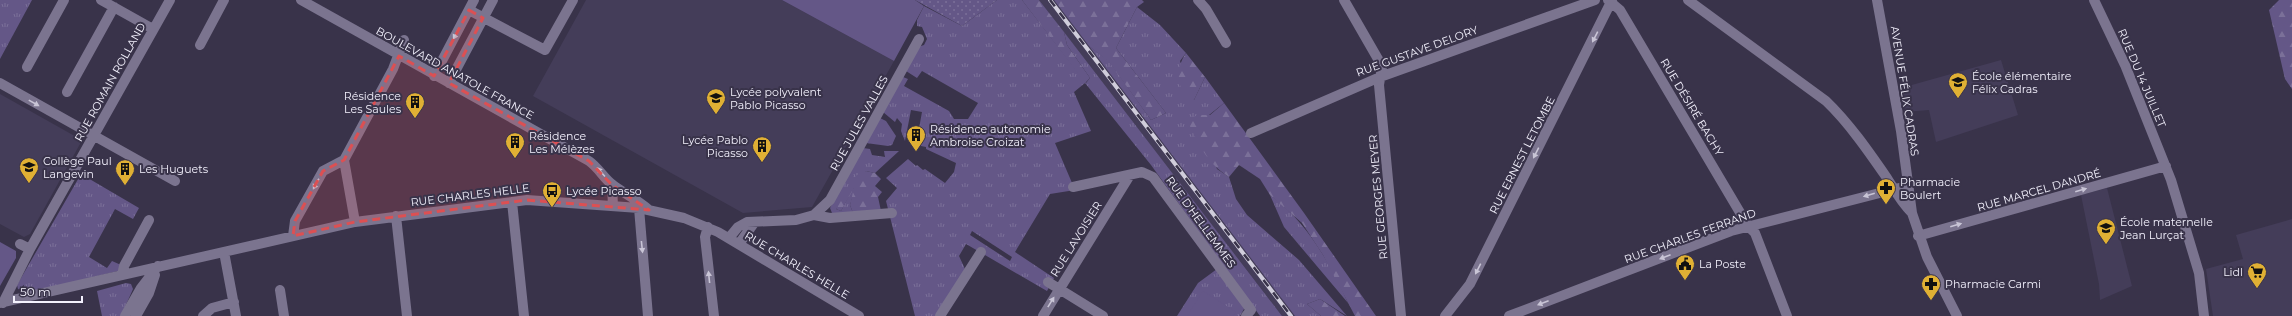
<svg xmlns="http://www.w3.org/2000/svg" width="2292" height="316" font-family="Montserrat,sans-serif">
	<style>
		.built { fill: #443d59 }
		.grass { fill: url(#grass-tufts); fill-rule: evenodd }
		.forest { fill: url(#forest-firs) }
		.park { fill: url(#park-dots) }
		.pitch { fill: #645787 }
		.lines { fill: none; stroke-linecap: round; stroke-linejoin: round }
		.minor { stroke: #7b748f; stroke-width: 10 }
		.rail-casing { stroke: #d0cddb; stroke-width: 4 }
		.rail { stroke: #39334a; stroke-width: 2.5; stroke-dasharray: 8; stroke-linecap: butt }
		.oneway { fill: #c9c5d6 }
		.marked { fill: #dc5053; fill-opacity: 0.2; stroke: #dc5053; stroke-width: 3; stroke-dasharray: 8 5; stroke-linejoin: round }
		.labels { text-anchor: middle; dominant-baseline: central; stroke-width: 4; stroke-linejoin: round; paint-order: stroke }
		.street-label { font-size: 11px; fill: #f3f1fd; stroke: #39334a }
		.poi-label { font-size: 11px; fill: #f3f1fd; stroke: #39334a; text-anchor: start }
	</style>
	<defs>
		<pattern id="grass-tufts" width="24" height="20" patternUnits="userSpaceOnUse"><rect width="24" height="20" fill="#645787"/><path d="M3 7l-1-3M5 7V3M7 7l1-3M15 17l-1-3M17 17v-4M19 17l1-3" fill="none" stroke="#7b7099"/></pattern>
		<pattern id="forest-firs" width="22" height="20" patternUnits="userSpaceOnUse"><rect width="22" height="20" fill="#645787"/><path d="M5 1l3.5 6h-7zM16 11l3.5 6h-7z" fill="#7b7099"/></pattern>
		<pattern id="park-dots" width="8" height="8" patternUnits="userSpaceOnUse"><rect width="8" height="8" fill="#645787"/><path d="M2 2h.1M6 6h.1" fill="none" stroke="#7b7099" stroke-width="1.8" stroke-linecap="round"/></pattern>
	</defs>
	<rect width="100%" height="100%" fill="#39334a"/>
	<path class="built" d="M586,0H782L894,61L812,207L743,213L533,96Z
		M1039,0H1054L1295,316H1282Z
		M2001,60L2018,115L1936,142L1929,110L1905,112L1901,88Z
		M0,94L80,139V144L30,234L24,237L0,224Z
		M2107,188L2132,286L2100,300L2099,284L2081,195Z
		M2292,219V316H2213L2206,269L2243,259L2236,235Z"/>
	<path class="grass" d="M0,0H32L0,59Z
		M997,0H1022L1086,83L1090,78L1067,45L1064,32L1282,316H1260L1151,165L1085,83L1074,92L1091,131L1055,143L1075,190L1050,194L1015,252L1054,278L1047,291L966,244L959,256L965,269L935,316H915L886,201L897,188L886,178L908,159L916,166L917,165L923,170L925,169L945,183L954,172L956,163L926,149V147L916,145L922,112L911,110L905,141L901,131L902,124L897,118L895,122L883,112L903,77L908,79L904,86L949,111L954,119H968L978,103L922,71L917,78L906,71L918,47L924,45L927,39L922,27L917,26V20L924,6L962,26ZM972,231L1012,257L1010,261L970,235Z
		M1137,7L1160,25L1186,53L1180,61L1194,100L1205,77L1224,103L1209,115H1197L1217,169L1229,177L1236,199L1247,215L1299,260L1347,316L1320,299L1307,304L1321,316H1295L1089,46L1109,61L1151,120L1166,113L1116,48Z
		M880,118L886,121L896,136L892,145L888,146L866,143Z
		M863,148L870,149L872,155L885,157L884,151H899L875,173L866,171L836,209L841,211L853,188L855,189L850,205L853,213H832L830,208Z
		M81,174L139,208L133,219L115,209L89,257L107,268L112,261L121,265L118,271L25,294L18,289L17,285Z
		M1270,195C1307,222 1330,263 1348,303L1284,227Z
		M1217,269L1243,305L1244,309L1240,316H1177L1198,283Z
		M126,283L131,284L133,289L121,316H102L97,291Z"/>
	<path class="forest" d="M1022,0H1039L1064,32L1067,45L1090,78L1085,83Z
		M1054,0H1142L1144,2L1137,7L1116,48L1166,113L1151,120L1109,62L1089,46Z
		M2279,0H2292V89L2285,79L2269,10Z
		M1186,53L1205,77L1194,100C1175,91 1175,69 1186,53Z
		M1224,103L1304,213L1376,316H1355L1323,255L1302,223L1270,195L1260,179L1239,165L1229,177C1207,163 1199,145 1188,122L1197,115H1210Z
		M866,171L875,173L881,179L875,186L882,192L878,197L881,211L853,213L850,205L854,188L841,211L836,209L853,177Z
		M1320,299L1345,316H1321L1307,304Z"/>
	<path class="park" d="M915,0H997L962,26Z"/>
	<path class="pitch" d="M782,0H915L924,6L894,61Z
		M0,242L16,251V258L0,286Z
		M1203,291L1236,312L1233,316H1187Z"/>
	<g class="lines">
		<path class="minor" d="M101,0L153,29
			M301,0L589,161C599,168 604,179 613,185C625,194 638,200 649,210
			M1198,0L1206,9L1226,43
			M1344,0L1382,66L1379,85L1401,316
			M1608,0L1620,10L1748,226L1755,233L1787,316
			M1688,0L1826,101C1849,123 1869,152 1887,178C1895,191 1901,202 1912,213
			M1877,0L1901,131L1912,213L1927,257L1957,316
			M2094,0L2125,65L2171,180L2199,273L2204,316
			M469,10L545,50L573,0
			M200,45L224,0
			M27,67L64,0
			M434,76L474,0
			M0,83L175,181
			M449,83L493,0
			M67,92L114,7
			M1251,133L1380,77L1595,0
			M344,160L355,222
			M612,185L613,206
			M1073,187L1142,172L1153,177L1251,310L1246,316
			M512,202L524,316
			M639,208L648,316
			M814,215L830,200L919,39
			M396,216L407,316
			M708,227L705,237L714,316
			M293,236L295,221L323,171L344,160L393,69L404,40
			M1918,236L2166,166
			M729,238L738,227L747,222L796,220L814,215L830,218L892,213
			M20,244L30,249
			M739,244L754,223
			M224,252L236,316
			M122,275L124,266L149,220
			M1048,282L1103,316
			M280,290L284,316
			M0,303L355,222L527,200L639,208L684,218L718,232L859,316
			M3,303L30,249L170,0
			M125,316L141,288L158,266
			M136,316L149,293L155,275
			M203,316L212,308L234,302
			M940,316L981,252
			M1043,316L1130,175
			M1445,316L1470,284L1612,0
			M1509,316L1731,231L1907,186"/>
		<g class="rail-casing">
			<path id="rail" d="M1050,0L1291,316"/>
		</g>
		<use href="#rail" class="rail"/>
	</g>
	<defs><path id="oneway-solid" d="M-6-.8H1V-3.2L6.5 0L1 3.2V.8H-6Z"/></defs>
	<g class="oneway">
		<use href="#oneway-solid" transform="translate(456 34) rotate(118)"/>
		<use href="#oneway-solid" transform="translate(1595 37) rotate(117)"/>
		<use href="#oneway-solid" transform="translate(34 103) rotate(29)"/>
		<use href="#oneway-solid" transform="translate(1536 153) rotate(117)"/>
		<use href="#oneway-solid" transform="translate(601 172) rotate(-131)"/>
		<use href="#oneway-solid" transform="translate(316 184) rotate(119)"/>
		<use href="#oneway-solid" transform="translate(2081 190) rotate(-16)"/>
		<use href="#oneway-solid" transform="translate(1869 195) rotate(164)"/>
		<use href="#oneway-solid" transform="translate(1956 225) rotate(-16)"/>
		<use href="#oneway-solid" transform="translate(642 247) rotate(84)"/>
		<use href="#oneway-solid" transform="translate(1665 257) rotate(159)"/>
		<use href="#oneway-solid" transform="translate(1478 269) rotate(117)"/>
		<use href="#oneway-solid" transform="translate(709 277) rotate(-96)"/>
		<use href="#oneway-solid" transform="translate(1051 302) rotate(-58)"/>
		<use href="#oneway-solid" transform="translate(1543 303) rotate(159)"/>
	</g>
	<path class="marked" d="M469,10L483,18L449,83L589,161L612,185L649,210L527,200L355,222L293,236L295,221L323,171L344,160L399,56L434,76Z"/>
	<defs>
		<g id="school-pin" transform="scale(1)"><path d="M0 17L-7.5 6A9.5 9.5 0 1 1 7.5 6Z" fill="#e0b034" stroke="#39334a"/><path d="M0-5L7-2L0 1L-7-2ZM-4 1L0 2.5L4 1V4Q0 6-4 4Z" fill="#111"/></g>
		<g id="building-pin" transform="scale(1)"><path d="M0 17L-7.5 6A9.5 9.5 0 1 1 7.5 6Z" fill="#e0b034" stroke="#39334a"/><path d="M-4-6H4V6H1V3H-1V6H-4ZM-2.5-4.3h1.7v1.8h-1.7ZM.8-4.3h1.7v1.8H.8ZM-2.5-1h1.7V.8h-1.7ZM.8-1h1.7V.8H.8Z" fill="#111"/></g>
		<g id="pharmacy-pin" transform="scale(1)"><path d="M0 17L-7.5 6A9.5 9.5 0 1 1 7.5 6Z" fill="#e0b034" stroke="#39334a"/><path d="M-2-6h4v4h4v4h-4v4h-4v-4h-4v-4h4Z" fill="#111"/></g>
		<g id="bus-pin" transform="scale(1)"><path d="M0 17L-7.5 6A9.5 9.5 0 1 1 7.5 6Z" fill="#e0b034" stroke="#39334a"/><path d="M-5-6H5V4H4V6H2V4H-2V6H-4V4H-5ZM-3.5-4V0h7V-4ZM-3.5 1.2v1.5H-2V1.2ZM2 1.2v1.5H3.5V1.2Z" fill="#111"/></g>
		<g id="civic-pin" transform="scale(1)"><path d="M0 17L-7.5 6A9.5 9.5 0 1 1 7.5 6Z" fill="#e0b034" stroke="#39334a"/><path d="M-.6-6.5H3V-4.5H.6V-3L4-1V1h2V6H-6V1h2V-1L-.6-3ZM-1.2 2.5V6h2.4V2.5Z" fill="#111"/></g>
		<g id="supermarket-pin" transform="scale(1)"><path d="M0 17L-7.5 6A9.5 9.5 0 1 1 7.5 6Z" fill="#e0b034" stroke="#39334a"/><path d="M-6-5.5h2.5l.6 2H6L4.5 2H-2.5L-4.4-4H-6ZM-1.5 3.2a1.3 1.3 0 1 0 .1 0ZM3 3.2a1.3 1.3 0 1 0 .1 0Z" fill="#111"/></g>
	</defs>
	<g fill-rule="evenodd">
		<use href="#school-pin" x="1958" y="82"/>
		<use href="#school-pin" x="716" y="98"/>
		<use href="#building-pin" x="415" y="102"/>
		<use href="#building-pin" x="916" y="135"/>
		<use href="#building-pin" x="515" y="142"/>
		<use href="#building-pin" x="762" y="146"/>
		<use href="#school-pin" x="29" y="167"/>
		<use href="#building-pin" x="125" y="169"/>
		<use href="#pharmacy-pin" x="1886" y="188"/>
		<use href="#bus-pin" x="552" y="191"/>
		<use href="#school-pin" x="2106" y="228"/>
		<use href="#civic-pin" x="1685" y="264"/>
		<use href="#supermarket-pin" x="2257" y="272"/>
		<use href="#pharmacy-pin" x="1931" y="284"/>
	</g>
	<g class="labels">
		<g class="street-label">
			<text transform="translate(1417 51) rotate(-20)">RUE GUSTAVE DELORY</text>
			<text transform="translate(455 73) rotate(29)">BOULEVARD ANATOLE FRANCE</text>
			<text transform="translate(2142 78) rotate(67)">RUE DU 14 JUILLET</text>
			<text transform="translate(110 82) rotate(-61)">RUE ROMAIN ROLLAND</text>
			<text transform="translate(1905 91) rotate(81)">AVENUE FÉLIX CADRAS</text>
			<text transform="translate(1692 107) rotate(59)">RUE DÉSIRÉ BACHY</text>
			<text transform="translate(859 123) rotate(-61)">RUE JULES VALLES</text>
			<text transform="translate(1522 155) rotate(-63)">RUE ERNEST LETOMBE</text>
			<text transform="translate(2039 190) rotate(-16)">RUE MARCEL DANDRÉ</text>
			<text transform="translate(470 195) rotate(-7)">RUE CHARLES HELLE</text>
			<text transform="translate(1378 197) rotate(-95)">RUE GEORGES MEYER</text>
			<text transform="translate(1201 222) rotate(54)">RUE D'HELLEMMES</text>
			<text transform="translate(1690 236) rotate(-20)">RUE CHARLES FERRAND</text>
			<text transform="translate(1076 239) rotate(-58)">RUE LAVOISIER</text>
			<text transform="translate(797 265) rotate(31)">RUE CHARLES HELLE</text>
		</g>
		<g class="poi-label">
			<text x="1972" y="76">École élémentaire<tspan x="1972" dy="13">Félix Cadras</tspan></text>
			<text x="730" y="92">Lycée polyvalent<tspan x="730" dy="13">Pablo Picasso</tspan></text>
			<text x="401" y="96" text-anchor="end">Résidence<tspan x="401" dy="13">Les Saules</tspan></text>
			<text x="930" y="129">Résidence autonomie<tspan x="930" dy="13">Ambroise Croizat</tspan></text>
			<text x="529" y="136">Résidence<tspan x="529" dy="13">Les Mélèzes</tspan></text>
			<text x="748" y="140" text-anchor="end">Lycée Pablo<tspan x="748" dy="13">Picasso</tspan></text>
			<text x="43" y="161">Collège Paul<tspan x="43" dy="13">Langevin</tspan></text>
			<text x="139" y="169">Les Huguets</text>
			<text x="1900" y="182">Pharmacie<tspan x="1900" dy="13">Boulert</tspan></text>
			<text x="566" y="191">Lycée Picasso</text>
			<text x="2120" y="222">École maternelle<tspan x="2120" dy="13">Jean Lurçat</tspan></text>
			<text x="1699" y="264">La Poste</text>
			<text x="2243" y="272" text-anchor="end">Lidl</text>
			<text x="1945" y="284">Pharmacie Carmi</text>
		</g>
	</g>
	<path d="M14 296v6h68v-6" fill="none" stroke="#f3f1fd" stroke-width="2"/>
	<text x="20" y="296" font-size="12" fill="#f3f1fd" stroke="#39334a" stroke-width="3" paint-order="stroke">50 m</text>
</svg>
